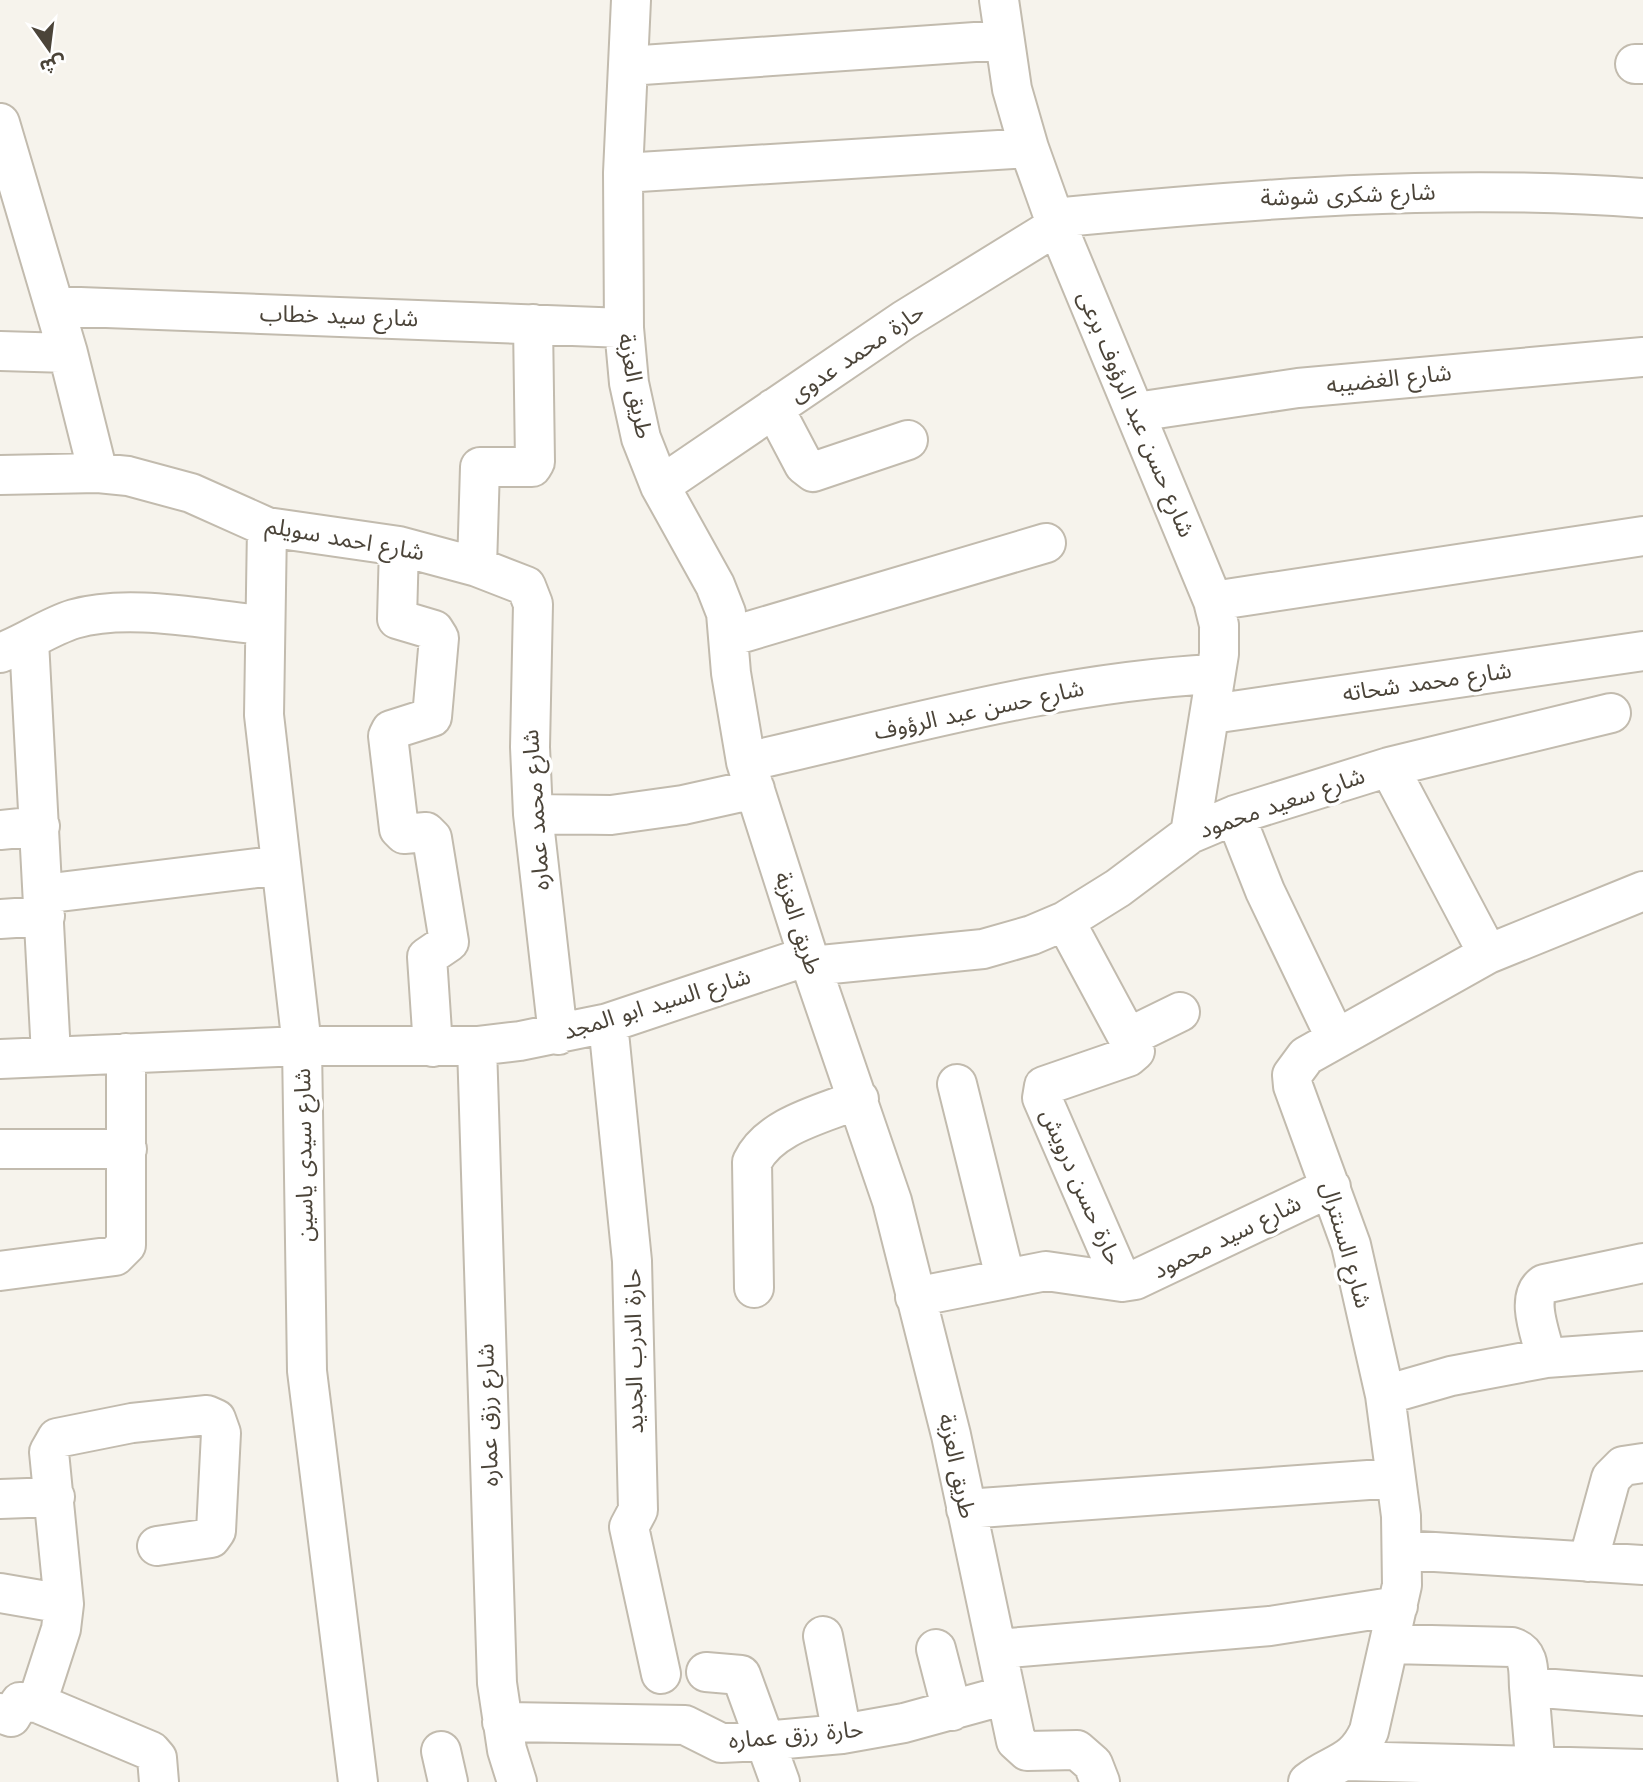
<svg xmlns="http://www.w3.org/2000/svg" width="1643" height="1782" font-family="'Work Sans','Noto Sans Arabic',sans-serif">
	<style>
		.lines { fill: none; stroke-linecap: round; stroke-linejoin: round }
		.street-casing { stroke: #c2bbae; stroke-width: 42 }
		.street { stroke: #fff; stroke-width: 38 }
		.labels { text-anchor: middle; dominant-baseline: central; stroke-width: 7; stroke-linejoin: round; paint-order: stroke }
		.street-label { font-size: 23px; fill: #4b4439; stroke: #fff }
	</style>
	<rect width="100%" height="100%" fill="#f6f3ec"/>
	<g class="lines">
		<g class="street-casing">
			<path id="street" d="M631,0L623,173L624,328L629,383L641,438L660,486L715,585L726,613L731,673L746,762L808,956L892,1201L951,1435L1016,1741L1027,1751L1077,1750L1093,1764L1100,1782
				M999,0L1012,89L1029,148L1054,218L1213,601L1219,625V654L1190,834
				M1635,64H1643
				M628,66L1004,40
				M0,123L68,353L98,473
				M623,173L1029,148
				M1054,218C1250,199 1446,183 1643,198
				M54,306L624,328
				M0,351L68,353
				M774,408L804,465L813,472L908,440
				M1136,412L1298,388L1643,357
				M0,475L98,473L128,476L191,493L267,527L399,546L477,567L526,586L533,604L530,747L533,814L558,1035
				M660,486L904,320L1058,225
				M267,527L264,715L302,1046L307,1371L358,1782
				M399,546L397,619L434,630L439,638L432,717L391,730L388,736L399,829L404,834L426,832L432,838L449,942L427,957L433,1047
				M477,567L480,467H532L535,462L533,324
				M1213,601L1643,536
				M729,637L1046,543
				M29,641L51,1055
				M0,653C25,644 48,627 74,619C130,603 205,620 264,625
				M1212,714L1643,651
				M746,762C901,727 1056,682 1215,674
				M1389,767L1488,954
				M533,814L611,815L683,805L755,789
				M1235,815L1265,891L1336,1039
				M0,830L40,826
				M43,894L281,865
				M0,919L45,916
				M1065,921L1135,1051L1128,1057L1044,1086L1042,1098L1122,1282
				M811,966L983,949L1032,935L1065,921L1118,888L1190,834L1235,815L1389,767L1611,713
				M608,1023L632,1261L638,1510L629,1527L661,1674
				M1129,1037L1180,1012
				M477,1046L497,1683L507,1750L517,1782
				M0,1059L302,1046H477L520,1041L608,1023L808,956
				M957,1084L1005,1277
				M0,1149H127
				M0,1271L115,1256L126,1245V1053
				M754,1288L752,1162C770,1125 823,1114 859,1099
				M915,1297L1046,1271L1122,1282L1135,1280L1331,1187
				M1546,1358C1542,1337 1524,1298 1544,1284L1643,1263
				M1385,1395L1451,1376L1546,1358L1643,1351
				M0,1499L55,1497
				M966,1509L1396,1478
				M1403,1550L1643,1565
				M1588,1562L1611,1478L1623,1466L1643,1463
				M0,1593L64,1604
				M823,1636L842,1734
				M1390,1644L1512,1647C1531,1653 1528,1671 1529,1687L1643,1696
				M936,1649L952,1711
				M997,1649L1270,1626L1398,1606
				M706,1672L741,1675L780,1782
				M1529,1687L1537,1782
				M37,1703L151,1751L157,1758L159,1782
				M0,1713L11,1717L20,1702L37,1703L61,1629L64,1604L49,1452L57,1438L132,1423L207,1415L216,1419L221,1433L216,1531L211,1538L157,1546
				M502,1722L685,1725L721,1743L763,1741L842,1734L904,1723L1006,1695
				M441,1751L448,1782
				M1347,1761L1643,1769
				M1308,1782C1333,1762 1354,1765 1369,1731L1402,1585L1401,1516L1385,1395L1351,1245L1293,1086L1292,1075L1306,1056L1488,954L1643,891"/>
		</g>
		<use href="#street" class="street"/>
	</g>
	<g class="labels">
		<g class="street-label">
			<text transform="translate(1348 195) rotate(-2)">شارع شكرى شوشة</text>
			<text transform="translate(339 316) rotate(2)">شارع سيد خطاب</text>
			<text transform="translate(857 353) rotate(-34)">حارة محمد عدوى</text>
			<text transform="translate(1389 379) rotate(-6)">شارع الغضيبه</text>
			<text transform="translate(635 386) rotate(80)">طريق العزبة</text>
			<text transform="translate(1136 414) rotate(67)">شارع حسن عبد الرؤوف برعى</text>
			<text transform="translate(345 539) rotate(10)">شارع احمد سويلم</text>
			<text transform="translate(1427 682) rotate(-8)">شارع محمد شحاته</text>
			<text transform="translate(979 710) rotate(-12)">شارع حسن عبد الرؤوف</text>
			<text transform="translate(1282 803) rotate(-19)">شارع سعيد محمود</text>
			<text transform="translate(536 810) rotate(-94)">شارع محمد عماره</text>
			<text transform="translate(798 923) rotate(72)">طريق العزبة</text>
			<text transform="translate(657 1004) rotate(-17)">شارع السيد ابو المجد</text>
			<text transform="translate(304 1155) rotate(-91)">شارع سيدى ياسين</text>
			<text transform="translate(1081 1187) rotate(66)">حارة حسن درويش</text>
			<text transform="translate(1227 1237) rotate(-26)">شارع سيد محمود</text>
			<text transform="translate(1346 1245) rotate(74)">شارع السنترال</text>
			<text transform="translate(634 1351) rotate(-91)">حارة الدرب الجديد</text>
			<text transform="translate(488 1415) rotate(-92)">شارع رزق عماره</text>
			<text transform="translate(957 1466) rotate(78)">طريق العزبة</text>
			<text transform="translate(796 1735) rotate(-5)">حارة رزق عماره</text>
		</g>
	</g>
	<g transform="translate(49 49) rotate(166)" stroke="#ffffff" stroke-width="5" paint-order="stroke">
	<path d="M0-5L12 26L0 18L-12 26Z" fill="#4b4439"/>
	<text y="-10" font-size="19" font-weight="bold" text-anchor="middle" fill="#4b4439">ش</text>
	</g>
</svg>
